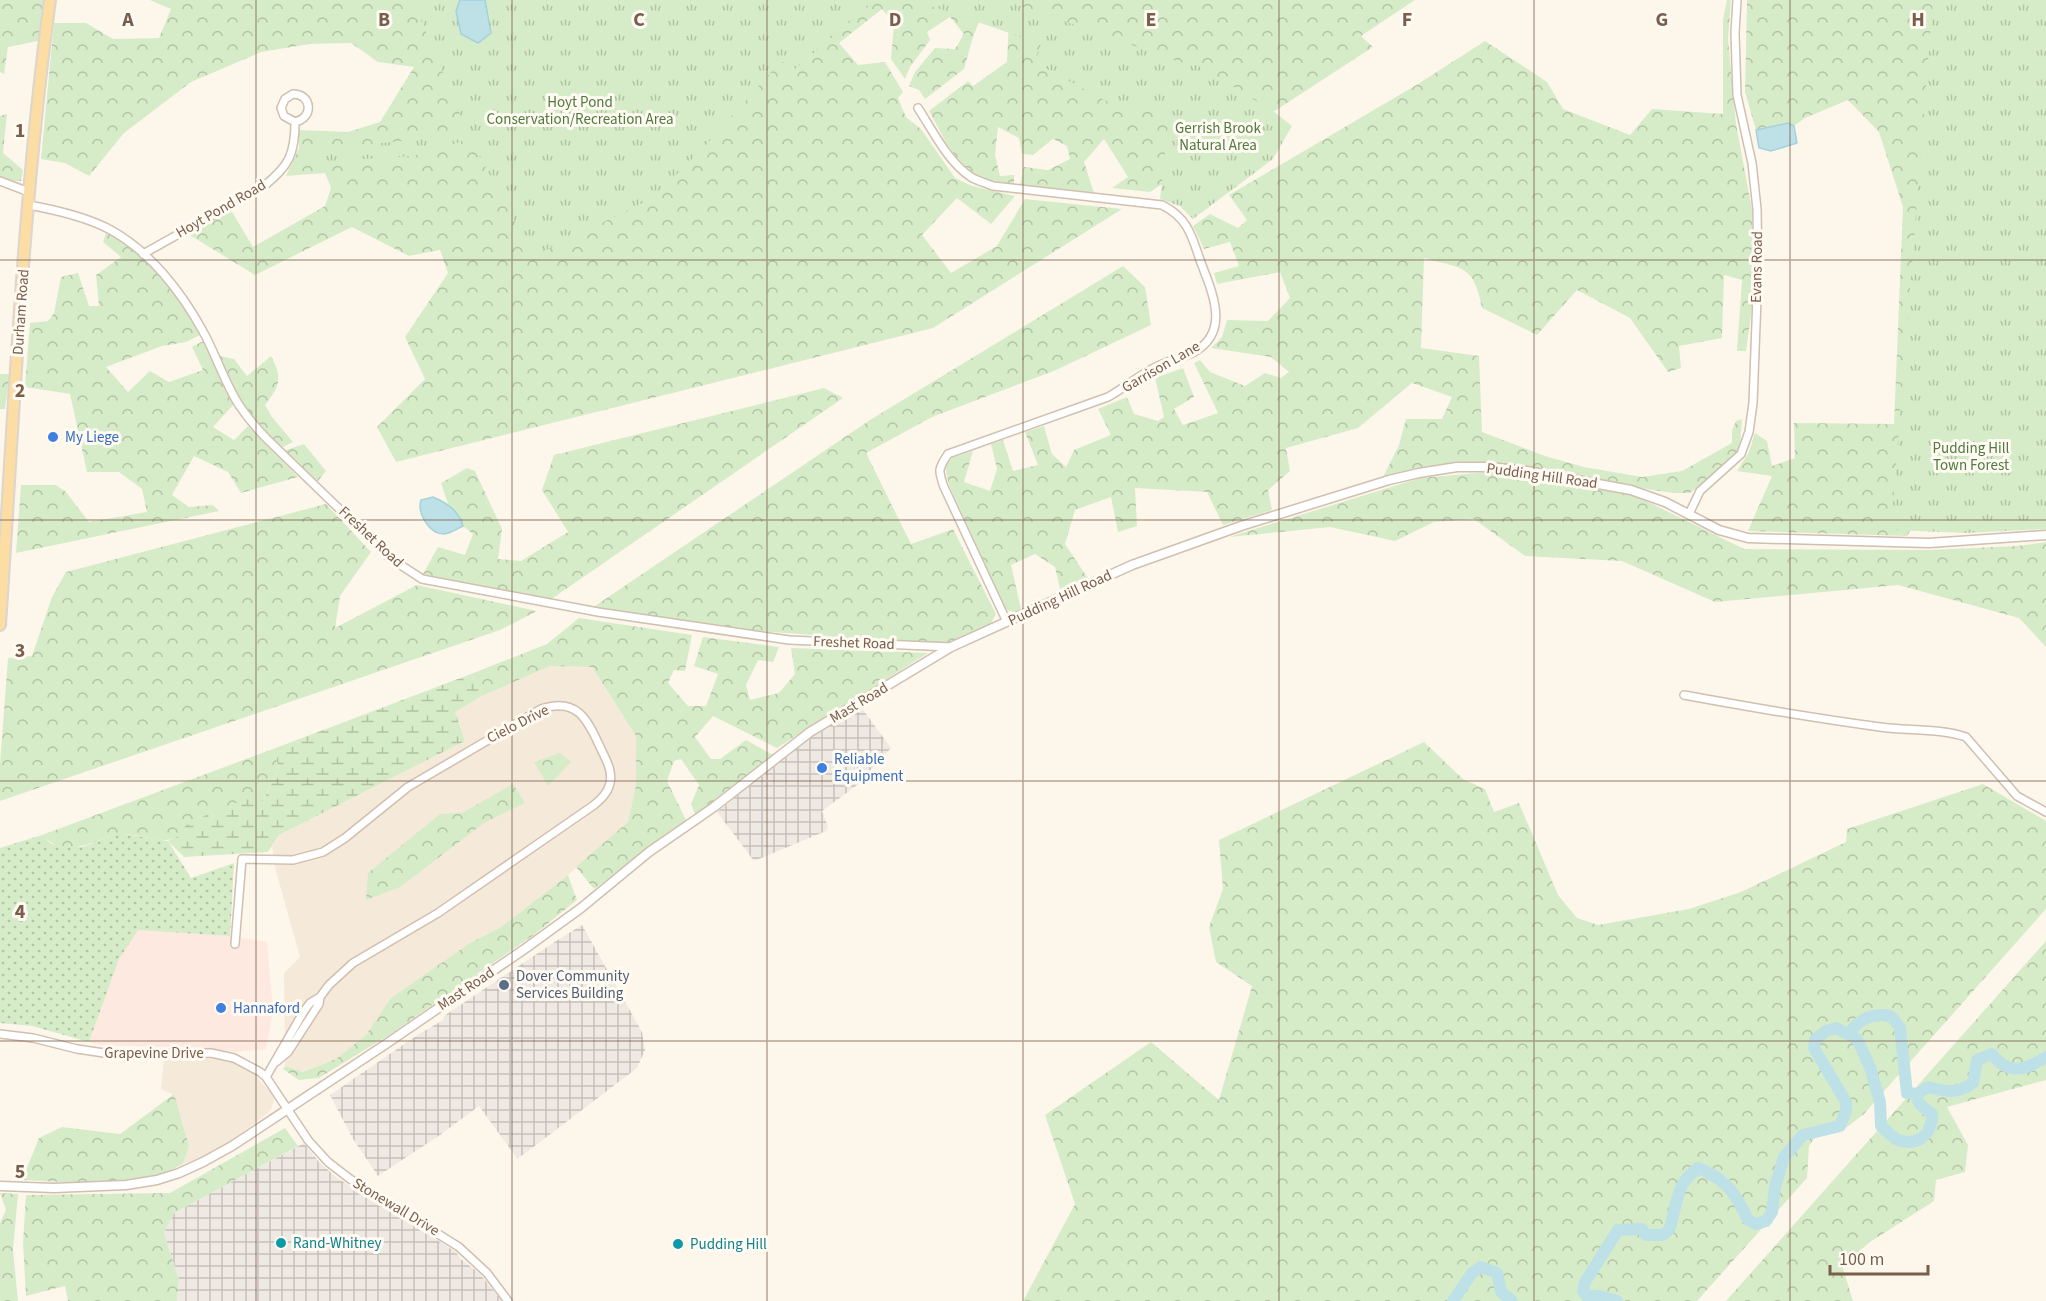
<svg xmlns="http://www.w3.org/2000/svg" width="2046" height="1301" font-family="'Source Sans 3',sans-serif">
	<style>
		.residential { fill: #f5e9d9 }
		.commercial { fill: #fde9df }
		.industrial { fill: url(#industrial-grid) }
		.grass { fill: url(#grass-dots) }
		.forest { fill: url(#forest-crowns) }
		.wetland { fill: url(#wetland-marsh) }
		.park { fill: url(#park-tufts) }
		.water { fill: #bee1e8; stroke: #a4d1db; stroke-width: 1.5 }
		.lines { fill: none; stroke-linecap: round; stroke-linejoin: round }
		.river { stroke: #bee1e8; stroke-width: 12 }
		.minor-casing { stroke: #d1bfaf; stroke-width: 10 }
		.tertiary-casing { stroke: #d1bfaf; stroke-width: 11 }
		.primary-casing { stroke: #dcd5d0; stroke-width: 14 }
		.minor { stroke: #fff; stroke-width: 7 }
		.tertiary { stroke: #fff; stroke-width: 8 }
		.primary { stroke: #fcdda3; stroke-width: 10 }
		.grid { fill: none; stroke: #7a5e4c; stroke-width: 1.5; stroke-opacity: 0.55 }
		.shop-dot { fill: #3f7fe0; stroke: #fffaf2; stroke-width: 2 }
		.service-dot { fill: #5c6f8a; stroke: #fffaf2; stroke-width: 2 }
		.culture-dot { fill: #0f9aa8; stroke: #fffaf2; stroke-width: 2 }
		.labels { text-anchor: middle; dominant-baseline: central; stroke-width: 6; stroke-linejoin: round; paint-order: stroke }
		.park-label { font-size: 15px; fill: #507a41; stroke: #fffaf2 }
		.street-label { font-size: 15px; fill: #7a5e4c; stroke: #fffaf2 }
		.shop-label { font-size: 15px; fill: #366cbe; stroke: #fffaf2; text-anchor: start }
		.service-label { font-size: 15px; fill: #4e5e75; stroke: #fffaf2; text-anchor: start }
		.culture-label { font-size: 15px; fill: #0d838f; stroke: #fffaf2; text-anchor: start }
		.grid-label { font-size: 20px; text-anchor: middle; font-weight: bold; fill: #7a5e4c; stroke: #fffaf2; stroke-width: 6; stroke-linejoin: round; paint-order: stroke }
	</style>
	<defs>
		<pattern id="industrial-grid" width="8" height="8" patternUnits="userSpaceOnUse" patternTransform="scale(1.5)"><rect width="8" height="8" fill="#efe9e3"/><path d="M0 4h8M4 0v8" fill="none" stroke="#c7c0ba"/></pattern>
		<pattern id="grass-dots" width="8" height="8" patternUnits="userSpaceOnUse" patternTransform="scale(1.5)"><rect width="8" height="8" fill="#d6ecc8"/><path d="M2 2h.1M6 6h.1" fill="none" stroke="#b3c2a5" stroke-width="1.8" stroke-linecap="round"/></pattern>
		<pattern id="forest-crowns" width="20" height="18" patternUnits="userSpaceOnUse" patternTransform="scale(1.5)"><rect width="20" height="18" fill="#d6ecc8"/><path d="M2 6a3 3 0 1 1 6 0M12 15a3 3 0 1 1 6 0" fill="none" stroke="#b3c2a5"/></pattern>
		<pattern id="wetland-marsh" width="20" height="14" patternUnits="userSpaceOnUse" patternTransform="scale(1.5)"><rect width="20" height="14" fill="#d6ecc8"/><path d="M1 5h8M5 5V1M11 12h8M15 12V8" fill="none" stroke="#b3c2a5"/></pattern>
		<pattern id="park-tufts" width="24" height="20" patternUnits="userSpaceOnUse" patternTransform="scale(1.5)"><rect width="24" height="20" fill="#d6ecc8"/><path d="M3 7l-1-3M5 7V3M7 7l1-3M15 17l-1-3M17 17v-4M19 17l1-3" fill="none" stroke="#b3c2a5"/></pattern>
	</defs>
	<rect width="100%" height="100%" fill="#fdf7eb"/>
	<path class="residential" d="M550,666L592,667L636,736V785L628,822L568,875L501,927L470,943L392,998L366,1035L336,1059L301,1072L285,1066L284,973L300,957L276,871L272,847L279,835L465,741L455,712L482,696Z
		M196,1058L221,1059L242,1065L253,1073L271,1093L274,1099L271,1110L259,1120L227,1143L202,1157L183,1164L189,1146L174,1095L161,1089L164,1059L175,1060Z"/>
	<path class="commercial" d="M138,929L230,936L267,942L273,1011L266,1049L236,1052L195,1048L102,1045L89,1042L119,959Z"/>
	<path class="industrial" d="M861,707L891,748L856,786L822,811L828,827L826,831L754,861L717,812L815,734Z
		M582,925L642,1032L645,1050L637,1068L523,1155L517,1158L479,1106L440,1135L378,1176L353,1139L330,1095L416,1036L443,1020L444,1016L553,943Z
		M304,1143L319,1162L337,1178L456,1252L461,1259L479,1273L502,1301H177L179,1280L164,1233L174,1213Z"/>
	<path class="grass" d="M119,833L168,841L191,878L234,863L230,936L138,930L119,959L89,1042L32,1026L0,1023V848L42,835L51,844L82,847Z"/>
	<path class="forest" d="M0,0H44L38,41L8,47L4,74L0,72Z
		M150,0H1415L1361,36L1373,47L1150,192L1112,188L1128,177L1104,139L1084,162L1094,193L1020,185L1024,167L1048,170L1070,159L1067,146L1053,139L1033,155L1022,154L1019,138L998,127L995,155L1000,176L1014,175V184C1001,182 984,181 973,173C952,159 941,132 929,111L968,81L973,86L1007,62L1009,17L984,9L973,37L964,69L925,99L919,90L909,86L915,72L935,48L955,49L964,34L950,17L927,32L930,40L910,67L905,79L891,59L894,24L882,9L839,43L858,65L885,62L903,92L898,98L906,117L921,129L955,178L972,186L1015,196L991,224L957,198L922,235L951,273L997,246L1025,199L1122,209L933,328L396,462L377,427L425,379L405,337L448,273L440,250L409,256L352,227L255,275L188,234L231,210L253,247L325,206L331,188L325,173L286,176L299,148V130L348,132L380,122L414,67L378,62L351,43L310,44L261,52L191,82L124,133L89,176L65,163L41,159L54,23H86L113,39L159,38L171,9Z
		M1727,0H1731L1728,39L1736,124L1752,210V308L1746,351H1737L1742,280L1724,275L1722,338L1679,346L1681,368L1668,372L1630,318L1577,290L1537,335L1482,308C1474,264 1462,269 1424,258L1421,348L1479,356L1482,432L1545,456L1584,467L1642,477L1682,471L1732,443V430L1736,421L1742,419L1740,446L1733,459L1690,493H1673L1488,464L1383,477L1399,445L1406,419H1442L1452,397L1412,383L1358,428L1286,448L1290,471L1268,490L1272,510L1223,525L1207,492L1135,488L1137,526L1118,532L1111,497L1075,510L1065,544L1089,580L1061,593L1055,567L1035,554L1011,565L1022,614L1006,610L949,485L945,467L952,458L973,451L964,482L990,491L997,469L991,444L1003,440L1013,471L1038,465L1025,432L1044,426L1052,454L1066,467L1074,450L1111,435L1098,409L1127,397L1134,414L1158,421L1164,417L1155,378L1183,368L1194,397L1174,409L1183,425L1218,413L1194,363L1200,360L1210,372L1245,386L1265,373L1281,378L1289,372L1271,357L1211,348L1222,337L1227,320L1268,321L1290,298L1280,272L1217,284L1214,273L1239,266L1230,242L1204,249L1193,226L1210,214L1238,228L1247,220L1229,195L1418,84L1485,41L1547,82L1563,109L1630,135L1652,109L1723,114V19Z
		M1747,0H2046L1926,505L1907,536L1748,531L1772,476L1737,471L1749,452L1755,433L1767,441L1772,466L1795,458L1794,423L1894,424L1903,207L1879,132L1848,100L1805,118L1794,126L1787,123L1756,130L1745,92Z
		M7,114L3,153L23,170L21,181H13L0,176V116Z
		M106,233C144,250 180,300 202,334L186,342L162,346L106,367L128,392L150,371L169,382L203,370L192,347L205,340L234,404L213,427L234,440L248,426L298,477L241,493L228,472L194,456L172,495L189,507L213,505L219,511L16,553L21,485H56L66,492L89,522L147,512L142,489L119,472H87L70,394L25,387L30,323L48,321L54,313L61,277L78,273L89,306H99L96,275L121,257L103,242Z
		M1123,266L1145,287L1151,325L1056,370L932,417L866,453L911,544L953,529L996,614L990,625L946,645L744,630L592,608L870,420Z
		M220,356L234,359L247,376L271,356C283,379 280,385 265,405L272,417L293,442L281,448L255,420L241,402Z
		M0,374H10L5,409H0Z
		M824,388L843,398L550,600L423,574L438,547L465,555L473,534L463,526L460,518L448,504L441,483L467,468L475,471L502,529L498,559L521,561L568,532L542,490L554,455Z
		M304,444L326,471L318,481L283,451Z
		M1488,472L1630,493L1744,549L1929,550L2017,546L2046,542V647L2019,618L1898,585L1715,602L1622,561L1525,556L1474,519L1434,522L1395,541L1330,527L1229,537L1420,478Z
		M326,504L371,552L340,596L335,628L417,585L537,611L500,630L0,801V764L8,658L32,656L52,597L66,572Z
		M579,618L692,635L685,671L674,670L668,683L688,706H706L718,674L694,666L703,637L779,647L773,662L758,660L746,685L750,700L779,693L795,674L791,648L928,653L777,748L713,716L695,737L711,759H720L746,740L773,755L708,806L695,814L691,804L699,785L681,759L674,761L667,781L686,820L594,889L576,867L628,822L636,785V736L592,667L550,666L482,696L471,674L547,644Z
		M1424,742L1463,779L1485,789L1494,812L1519,803L1558,895L1577,918L1598,925L1689,909L1741,892L1846,842L1847,829L1983,784L2046,821V909L1863,1115L1840,1132L1815,1137L1809,1146L1807,1178L1697,1301H1023L1075,1204L1045,1115L1151,1042L1219,1100L1252,986L1216,962L1209,927L1223,889L1219,840Z
		M273,749L279,768L263,801L178,838C159,844 141,834 122,834C116,834 109,837 103,839C80,847 61,855 42,835Z
		M560,753L571,762L548,786L534,762Z
		M513,784L525,803L484,823L400,887L366,900L368,873L440,814L462,813Z
		M568,875L577,900L535,934L438,1001L389,1035L319,1078L299,1080L283,1069L285,1066L302,1072L336,1059L366,1035L391,998L470,943L501,927Z
		M2046,941V1080L1947,1107L1968,1145L1965,1172L1936,1180L1934,1201L1870,1242L1842,1265L1853,1301H1726Z
		M174,1094L189,1146L183,1164C175,1168 166,1172 157,1175C114,1187 65,1182 22,1180L39,1138L62,1127L120,1134Z
		M285,1128L298,1146L174,1213L164,1233L179,1280L177,1301H68L65,1286L26,1296L23,1243L26,1195L170,1193Z
		M0,1193L18,1194L13,1250L18,1301H0V1223L6,1210Z"/>
	<path class="wetland" d="M471,674L482,696L455,712L465,741L279,835L268,852L184,857L168,841L182,835L185,826L208,814L253,796L263,801L279,768L273,749Z"/>
	<path class="park" d="M413,0H876L795,69L781,61L705,146L666,185L667,191L534,256L470,139L413,156L299,163L305,150L403,141L467,131Z
		M914,0H1004L1180,62L1199,66L1273,111L1292,126L1273,159L1193,219L1180,206L1160,199L1170,110L1106,101L1034,62L1041,44Z
		M1933,0H2046V529L1967,533L1891,530Z"/>
	<path class="water" d="M460,0H485L491,33L478,43L461,34L456,11Z
		M1788,123L1794,126L1797,143L1771,151L1759,148L1756,130Z
		M433,497C447,503 458,510 463,526C457,529 450,534 444,534C429,534 417,513 421,500Z"/>
	<g class="lines">
		<path class="river" d="M1848,1034C1860,1019 1872,1012 1891,1016L1900,1028L1907,1093L1917,1094L1928,1087C1946,1092 1957,1094 1973,1083L1977,1060L1992,1054C2008,1076 2026,1070 2046,1057
			M1453,1301L1472,1273L1481,1267L1497,1273L1501,1292L1512,1301
			M1617,1301L1599,1296H1587L1583,1291L1585,1282L1618,1230L1642,1229L1646,1235H1663L1669,1230C1678,1205 1674,1185 1698,1168C1725,1178 1737,1195 1748,1220L1756,1224L1766,1221L1772,1212L1775,1187L1784,1157L1803,1135L1840,1126L1846,1111V1102L1814,1048L1815,1040L1826,1031L1836,1028L1857,1039L1870,1067L1880,1102L1881,1126C1886,1130 1891,1136 1896,1139C1917,1148 1932,1135 1932,1114C1924,1107 1917,1106 1917,1094"/>
		<g class="minor-casing">
			<path id="minor" d="M918,108C933,131 948,162 971,177C977,181 986,183 993,186L1162,205C1187,217 1192,236 1200,260C1211,290 1232,331 1194,352C1183,358 1171,360 1160,365C1141,373 1126,387 1108,397L948,454C938,469 938,470 944,487L1007,622
				M0,181L29,192
				M29,205C56,210 83,216 107,228C150,250 183,294 205,335C217,358 225,383 239,405C247,417 257,429 268,440L390,558L422,579L598,612L789,640L951,647
				M143,254L264,186C289,166 295,154 295,122C314,118 312,94 293,94L285,99L281,108L284,116L295,122
				M1689,514L1700,491L1741,454L1749,432L1753,403L1758,271L1757,209L1752,163L1737,95L1735,33L1737,0
				M1684,695C1749,707 1814,718 1880,727C1907,731 1940,728 1966,737L2017,796L2046,812
				M235,944L242,859L293,860L323,852L345,838L408,787L541,709C576,697 587,718 600,747C605,758 613,770 610,783C608,793 601,799 594,805L438,913L353,963L329,985L320,997L319,1004L288,1052L276,1062
				M0,1034L33,1038L77,1049L111,1054L211,1053L234,1058L260,1072L266,1077L308,1140L328,1162L350,1179L459,1247L487,1273L508,1301
				M266,1077L304,1011L310,1003L320,997"/>
		</g>
		<g class="tertiary-casing">
			<path id="tertiary" d="M0,1186L54,1188L126,1185L157,1180L179,1173L203,1162L232,1146L386,1044L526,948L581,908L649,852L714,807L810,732L951,647L1132,565L1241,526L1389,480L1419,473L1457,467H1488L1527,471L1631,490L1665,502L1719,530L1748,538L1929,543L2046,535"/>
		</g>
		<g class="primary-casing">
			<path id="primary" d="M0,625C14,417 22,207 50,0"/>
		</g>
		<use href="#minor" class="minor"/>
		<use href="#tertiary" class="tertiary"/>
		<use href="#primary" class="primary"/>
	</g>
	<path class="grid" d="M256,0V1301M512,0V1301M767,0V1301M1023,0V1301M1279,0V1301M1534,0V1301M1790,0V1301M0,260H2046M0,520H2046M0,781H2046M0,1041H2046"/>
	<g class="shop-dot">
		<circle cx="53" cy="437" r="6"/>
		<circle cx="822" cy="768" r="6"/>
		<circle cx="221" cy="1008" r="6"/>
	</g>
	<circle class="service-dot" cx="504" cy="985" r="6"/>
	<g class="culture-dot">
		<circle cx="281" cy="1243" r="6"/>
		<circle cx="678" cy="1244" r="6"/>
	</g>
	<g class="labels">
		<g class="park-label">
			<text x="580" y="102">Hoyt Pond<tspan x="580" dy="17">Conservation/Recreation Area</tspan></text>
			<text x="1218" y="128">Gerrish Brook<tspan x="1218" dy="17">Natural Area</tspan></text>
			<text x="1971" y="448">Pudding Hill<tspan x="1971" dy="17">Town Forest</tspan></text>
		</g>
		<g class="street-label">
			<text transform="translate(221 209) rotate(-30)">Hoyt Pond Road</text>
			<text transform="translate(1757 267) rotate(-89)">Evans Road</text>
			<text transform="translate(21 312) rotate(-86)">Durham Road</text>
			<text transform="translate(1161 367) rotate(-30)">Garrison Lane</text>
			<text transform="translate(1542 476) rotate(8)">Pudding Hill Road</text>
			<text transform="translate(371 537) rotate(43)">Freshet Road</text>
			<text transform="translate(1060 598) rotate(-25)">Pudding Hill Road</text>
			<text transform="translate(854 643) rotate(2)">Freshet Road</text>
			<text transform="translate(859 703) rotate(-31)">Mast Road</text>
			<text transform="translate(518 724) rotate(-27)">Cielo Drive</text>
			<text transform="translate(466 989) rotate(-34)">Mast Road</text>
			<text x="154" y="1053">Grapevine Drive</text>
			<text transform="translate(396 1207) rotate(31)">Stonewall Drive</text>
		</g>
		<g class="shop-label">
			<text x="65" y="437">My Liege</text>
			<text x="834" y="759">Reliable<tspan x="834" dy="17">Equipment</tspan></text>
			<text x="233" y="1008">Hannaford</text>
		</g>
		<g class="service-label">
			<text x="516" y="976">Dover Community<tspan x="516" dy="17">Services Building</tspan></text>
		</g>
		<g class="culture-label">
			<text x="293" y="1243">Rand-Whitney</text>
			<text x="690" y="1244">Pudding Hill</text>
		</g>
	</g>
	<g class="grid-label">
		<text x="128" y="26">A</text>
		<text x="384" y="26">B</text>
		<text x="639" y="26">C</text>
		<text x="895" y="26">D</text>
		<text x="1151" y="26">E</text>
		<text x="1407" y="26">F</text>
		<text x="1662" y="26">G</text>
		<text x="1918" y="26">H</text>
		<text x="20" y="137">1</text>
		<text x="20" y="397">2</text>
		<text x="20" y="657">3</text>
		<text x="20" y="918">4</text>
		<text x="20" y="1178">5</text>
	</g>
	<path d="M1830 1265v9h98v-9" fill="none" stroke="#7a5e4c" stroke-width="3"/>
	<text x="1839" y="1265" font-size="18" fill="#7a5e4c" stroke="#fffaf2" stroke-width="4.5" paint-order="stroke">100 m</text>
</svg>
